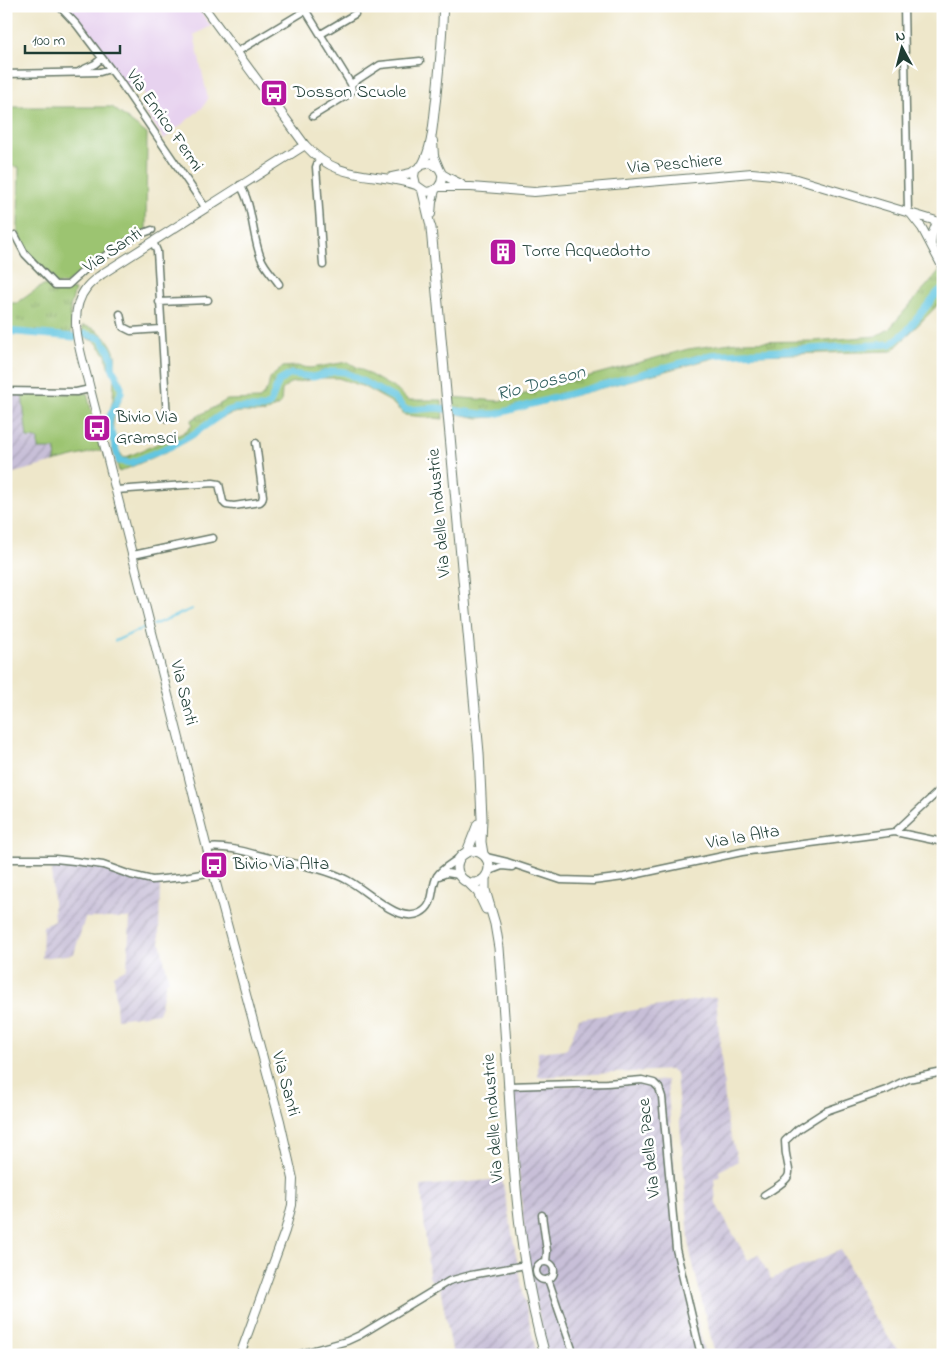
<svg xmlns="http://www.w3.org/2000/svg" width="949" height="1361" font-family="'Indie Flower',sans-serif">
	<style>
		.built { fill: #e7d2ef }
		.industrial { fill: url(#industrial-furrows) }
		.grass { fill: url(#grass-tufts); stroke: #5e8052 }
		.pitch { fill: #9cc471; stroke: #5e8052 }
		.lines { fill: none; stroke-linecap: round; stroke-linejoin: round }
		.stream { stroke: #63c6e1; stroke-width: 2 }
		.canal { stroke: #63c6e1; stroke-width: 7 }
		.minor-casing { stroke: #677868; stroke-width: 9 }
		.tertiary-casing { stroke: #677868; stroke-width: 10 }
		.secondary-casing { stroke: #677868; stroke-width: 11 }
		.minor { stroke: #fff; stroke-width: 6 }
		.tertiary { stroke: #fff; stroke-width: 8 }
		.secondary { stroke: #fff; stroke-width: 9 }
		.labels { text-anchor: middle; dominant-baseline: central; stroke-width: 5; stroke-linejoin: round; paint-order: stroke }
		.poi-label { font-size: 18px; fill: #1f3d34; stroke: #fff; text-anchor: start }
		.street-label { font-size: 18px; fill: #1f3d34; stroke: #fff }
		.water-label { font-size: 19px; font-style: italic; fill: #305f5f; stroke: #fff }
	</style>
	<defs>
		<pattern id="industrial-furrows" width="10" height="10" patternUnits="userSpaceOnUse" patternTransform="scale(1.25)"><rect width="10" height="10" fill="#c8bfd8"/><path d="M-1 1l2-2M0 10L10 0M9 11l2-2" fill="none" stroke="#a29cb0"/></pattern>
		<pattern id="grass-tufts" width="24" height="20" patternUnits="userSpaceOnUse" patternTransform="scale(1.25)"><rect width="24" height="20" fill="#9cc471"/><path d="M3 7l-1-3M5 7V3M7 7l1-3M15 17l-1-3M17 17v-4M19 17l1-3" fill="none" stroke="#7fa05e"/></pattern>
	</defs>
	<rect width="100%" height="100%" fill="#fff"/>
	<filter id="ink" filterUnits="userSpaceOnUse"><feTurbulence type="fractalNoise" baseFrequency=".02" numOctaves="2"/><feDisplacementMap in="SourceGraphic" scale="10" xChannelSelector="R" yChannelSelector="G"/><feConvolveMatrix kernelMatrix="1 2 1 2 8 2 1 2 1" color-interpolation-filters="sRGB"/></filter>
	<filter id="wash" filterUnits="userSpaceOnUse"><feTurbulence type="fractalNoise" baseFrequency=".0096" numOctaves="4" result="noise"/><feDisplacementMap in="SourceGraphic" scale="20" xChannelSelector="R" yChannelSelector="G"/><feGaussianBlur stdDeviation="1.12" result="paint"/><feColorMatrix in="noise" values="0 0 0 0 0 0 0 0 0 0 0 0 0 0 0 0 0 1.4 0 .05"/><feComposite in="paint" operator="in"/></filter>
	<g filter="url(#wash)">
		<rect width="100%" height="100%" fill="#eee7ca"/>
		<path class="built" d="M66,6H196L211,26L194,35L208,99L202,108L164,139L142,107L145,92L129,90Z"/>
		<path class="industrial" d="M22,393L27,438L57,440L55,462L6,475V394Z
			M51,862L72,863L103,868L146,882L160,883L159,937L169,981L166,982L159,1013L117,1019L114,975L127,968L130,918H85L74,954L42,958L43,926L54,921Z
			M716,997L727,1122L738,1161L719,1171L720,1177L714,1178L716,1204L748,1260L758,1254L771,1279L841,1250L871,1313L901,1355H715L690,1252L676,1073L671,1070L538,1077V1052L567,1049L579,1019Z
			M667,1080L681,1254L705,1355H547L526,1252L511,1089Z
			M502,1179L524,1297L537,1355H453L440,1288L430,1279L429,1276L421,1186Z"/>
		<path class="grass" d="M940,270L943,276V300L892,351L721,356L494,417L479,418L452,413L451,397L499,401L688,349L738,342L813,341L877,336L889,329Z
			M43,285L75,290L70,308L72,336L6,334V303H17Z
			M82,326C96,326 112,340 115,355C116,359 114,363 115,367C117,375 123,379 123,388C123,398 119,405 115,414C110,430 114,446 124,458L183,433L192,426L191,420L227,400L260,399L268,388L270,378L283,367L296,366L310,368L348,362L397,390L408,400H442L443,419L405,415L391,402L362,386L338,378H322L290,383L282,390L281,404L264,413L263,412C255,414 247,411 240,412C219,414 203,433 186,442C164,453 141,463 119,472L106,424L113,400L114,376L108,366L106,355L96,342L84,337Z"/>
		<path class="pitch" d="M6,107H112L147,134L146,230L65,284H54L24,249L18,231L19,167L6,166Z
			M22,393H87L101,450L53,462L55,461L56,449H38V439L27,438Z"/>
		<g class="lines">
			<path class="stream" d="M153,625L192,609
				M115,641L148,626"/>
			<path class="canal" d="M6,331L74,337L85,334L100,338L108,349L112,358V367L121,387V393L110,416L109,425L119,461L131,463L176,444L192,435L225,412L236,408H263L270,404L279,381L291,374L313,377L335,371L345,372L394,398L406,410L437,408L481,414H496L710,355L891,344L907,331L938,292L943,289"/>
		</g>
	</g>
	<g filter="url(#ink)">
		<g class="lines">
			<g class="minor-casing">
				<path id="minor" d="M59,6L77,25L118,79L205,207
					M904,6L908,212
					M306,11L351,84
					M321,34L355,14
					M237,52L313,6
					M80,71L95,64L102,58
					M6,74L100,72L110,69
					M313,116L349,94L352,90L351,84L380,65L420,61
					M319,159L316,167L323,265
					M240,185C253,204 252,237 261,258C265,268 273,275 279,284
					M15,235L25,254L55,285H68L89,266L138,235L152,230
					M153,242L157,251L167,419
					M159,302L208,300
					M120,314L123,327L131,331L161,329
					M6,391L76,392L90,389
					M116,490L213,483L219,484L223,502L226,505L234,506L260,502L262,500L263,496L256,443
					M133,555L213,538
					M895,832L943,842
					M207,848C230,845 255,855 278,860C301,865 326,869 347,880C367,890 398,924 420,913C436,905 430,889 437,876C442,868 453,863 460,857
					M486,857L507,862L561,880L593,881L624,877L742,852L895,832L943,787
					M6,859H55L74,861L103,865L131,875L152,880L184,877L213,872
					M489,871L502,866L512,867
					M439,876L447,873L459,875
					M508,1086L607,1083L642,1080L654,1083L659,1088L662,1097L676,1249L701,1355
					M764,1195C803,1171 785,1177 785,1141L798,1129L826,1111L886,1090L908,1079L943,1072
					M542,1215L547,1251L546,1262
					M536 1271a9 9 0 1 1 18 0a9 9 0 1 1-18 0Z
					M548,1279L574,1355
					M296,1355L347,1341L360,1335L449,1281L471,1275L520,1266"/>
			</g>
			<g class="tertiary-casing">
				<path id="tertiary" d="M203,6L305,145C339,183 373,171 416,185
					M433,141L434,156L439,168
					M422,165C433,146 433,121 436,100C439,69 443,38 443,6
					M415,171L414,176L416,185L426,192C437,191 443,185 442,174
					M392,177L411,173L422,165L431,163L439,168L442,174L447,177L461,184
					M439,187H471L534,192L752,173L773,175L793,178L943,223
					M422,190L431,228
					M431,214L432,202L435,190
					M911,214L922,228L943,268
					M931,244L932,235L937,222
					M240,1355L285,1231L292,1205L293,1179L280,1121L213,872L90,389C83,358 64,315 87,287C91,282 97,278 102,274L305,145"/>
			</g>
			<g class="secondary-casing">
				<path id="secondary" d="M431,228L479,753L482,818L481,842L483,854
					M457 867a16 16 0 1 1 32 0a16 16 0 1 1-32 0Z
					M467,852L478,824
					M485,878V890L495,924L499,948C503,1001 507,1054 510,1107C515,1191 522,1274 545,1355
					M469,883L478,892L486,909"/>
			</g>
			<use href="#minor" class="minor"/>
			<use href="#tertiary" class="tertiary"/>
			<use href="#secondary" class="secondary"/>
		</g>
	</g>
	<defs>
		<g id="bus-square" transform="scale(1.4375)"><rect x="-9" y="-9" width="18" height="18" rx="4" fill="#b5179e" stroke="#fff"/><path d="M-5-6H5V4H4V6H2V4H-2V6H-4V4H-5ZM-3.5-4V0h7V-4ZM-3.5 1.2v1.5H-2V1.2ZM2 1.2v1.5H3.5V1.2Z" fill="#fff"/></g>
		<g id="building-square" transform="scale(1.4375)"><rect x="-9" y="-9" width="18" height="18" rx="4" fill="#b5179e" stroke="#fff"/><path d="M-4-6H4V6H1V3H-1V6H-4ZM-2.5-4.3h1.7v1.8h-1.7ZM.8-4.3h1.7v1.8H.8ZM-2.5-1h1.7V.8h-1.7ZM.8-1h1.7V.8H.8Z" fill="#fff"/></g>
	</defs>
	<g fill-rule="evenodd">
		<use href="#bus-square" x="274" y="93"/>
		<use href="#building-square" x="503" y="252"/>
		<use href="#bus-square" x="97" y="428"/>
		<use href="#bus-square" x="214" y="865"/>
	</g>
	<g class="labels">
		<g class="poi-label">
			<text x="293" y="93">Dosson Scuole</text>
			<text x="522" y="252">Torre Acquedotto</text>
			<text x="116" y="418">Bivio Via<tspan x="116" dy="21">Gramsci</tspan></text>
			<text x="233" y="865">Bivio Via Alta</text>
		</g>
		<g class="street-label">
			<text transform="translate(164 121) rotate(55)">Via Enrico Fermi</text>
			<text transform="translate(675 165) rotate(-5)">Via Peschiere</text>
			<text transform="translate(113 251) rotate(-34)">Via Santi</text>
			<text transform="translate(440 513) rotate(-95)">Via delle Industrie</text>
			<text transform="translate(183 693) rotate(76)">Via Santi</text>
			<text transform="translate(743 838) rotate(-10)">Via la Alta</text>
			<text transform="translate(285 1084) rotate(75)">Via Santi</text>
			<text transform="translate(494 1118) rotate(-94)">Via delle Industrie</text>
			<text transform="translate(650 1148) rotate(-96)">Via della Pace</text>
		</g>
		<g class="water-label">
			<text transform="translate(541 384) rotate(-15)">Rio Dosson</text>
		</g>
	</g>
	<rect width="949" height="1361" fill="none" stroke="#fff" stroke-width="25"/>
	<g transform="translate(902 48) rotate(353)" stroke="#ffffff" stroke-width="4" paint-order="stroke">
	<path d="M0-4L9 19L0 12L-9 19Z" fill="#1f3d34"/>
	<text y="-8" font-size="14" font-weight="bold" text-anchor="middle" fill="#1f3d34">N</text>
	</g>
	<path d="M25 45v8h95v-8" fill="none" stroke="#1f3d34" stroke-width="2.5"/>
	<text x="32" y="45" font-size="15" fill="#1f3d34" stroke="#ffffff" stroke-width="4" paint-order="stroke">100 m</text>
</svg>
